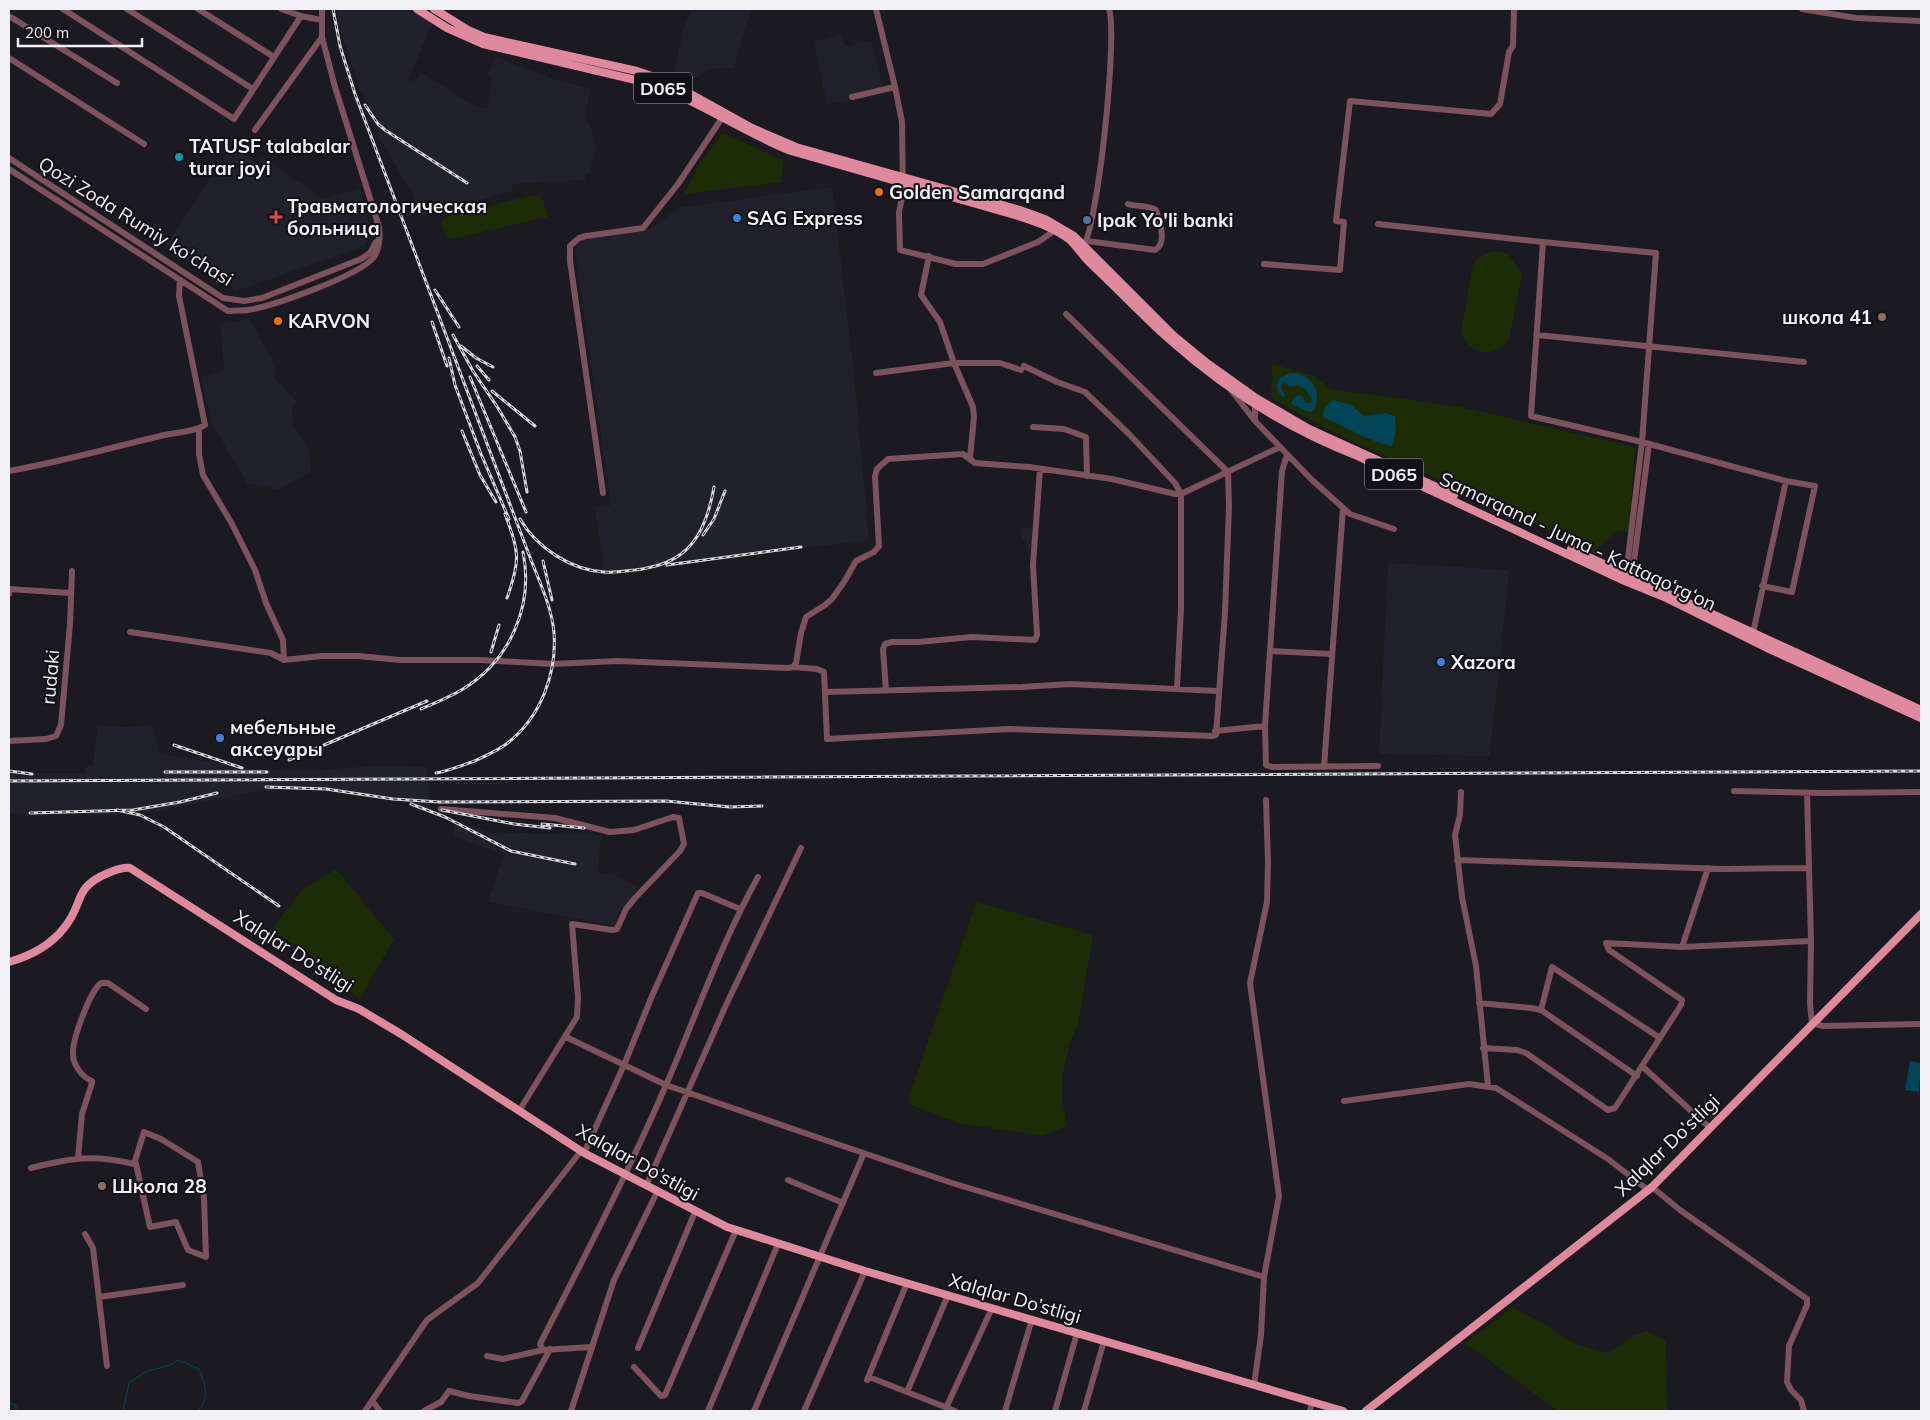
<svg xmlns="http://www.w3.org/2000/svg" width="1930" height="1420" font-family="Mulish,sans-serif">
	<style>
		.built { fill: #21212c }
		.green { fill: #1c2c06 }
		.water { fill: #024558 }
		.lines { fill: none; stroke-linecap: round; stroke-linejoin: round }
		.stream { stroke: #024558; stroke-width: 1 }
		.minor { stroke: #7c525c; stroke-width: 6 }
		.major { stroke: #df899f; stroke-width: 8 }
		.rail-casing { stroke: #d7d7dc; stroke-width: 3 }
		.rail { stroke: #111117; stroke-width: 1; stroke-dasharray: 4; stroke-linecap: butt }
		.culture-dot { fill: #0f9aa8; stroke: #111117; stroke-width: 2 }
		.food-dot { fill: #e8710a; stroke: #111117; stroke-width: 2 }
		.health-dot { fill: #e0444e; stroke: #111117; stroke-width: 2 }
		.shop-dot { fill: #3f7fe0; stroke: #111117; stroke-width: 2 }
		.service-dot { fill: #5c6f8a; stroke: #111117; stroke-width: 2 }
		.education-dot { fill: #8d6e63; stroke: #111117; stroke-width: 2 }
		.labels { text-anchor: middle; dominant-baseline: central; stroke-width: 4; stroke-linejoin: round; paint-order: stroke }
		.shield { fill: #111117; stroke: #aeaeb2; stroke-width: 1 }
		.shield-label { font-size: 18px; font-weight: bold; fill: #f1f1f5 }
		.poi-label { font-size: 19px; font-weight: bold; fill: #f1f1f5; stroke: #111117; text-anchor: start }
		.street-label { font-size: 19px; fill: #f1f1f5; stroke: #111117 }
	</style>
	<rect width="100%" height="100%" fill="#1a1a20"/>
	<path class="built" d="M336,9H408L432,23L409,79L414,82L420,72L477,107L487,109L492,79L488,75L495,57L554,79L590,89L585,115L591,128L595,143L597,145L589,174H585V180L512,184V191L421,217L413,195L374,129L339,27Z
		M693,9H751L734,68L710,69L690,81L674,73L684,27Z
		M841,34L845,47L871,40L884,91L827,105L814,42Z
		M234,143L241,148L240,151L258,164L263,157L323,199L360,188L372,234L365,246L236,291L165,246Z
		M832,187L854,374L869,540L604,572L595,507L611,505L575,250L586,237L651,229L678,208Z
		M249,317L274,364V377L297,402L292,410L293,425L310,449L311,471L280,490L247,483L212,424L201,377L224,370L220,324L239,321Z
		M1022,527L1033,529L1031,549L1026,548L1027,540H1022Z
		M1388,563L1509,570L1490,756L1379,754Z
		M153,725L160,754L233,765L253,769L300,771L377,766L427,767L431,811L404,802L336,790H285L252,792L155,812L110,815L9,813V773H85V768L89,765H93L98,726L129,727Z
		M457,821L486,832L601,835L598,872L620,877L639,887L618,914L616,926L488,902L504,854L452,836Z"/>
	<path class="green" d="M722,133L783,160L782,182L684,194L698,166Z
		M533,195L542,197L548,217L451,239L445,236L441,223L445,217Z
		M1499,251L1508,254L1522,273L1510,336C1499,360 1470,356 1461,333L1473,264C1481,255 1487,252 1499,251Z
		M1272,364L1315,376L1330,389L1461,407L1635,447L1629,532L1616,531L1594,553L1498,506L1340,436L1271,398Z
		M336,869L394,939L360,999L302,949L271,931L301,891Z
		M976,902L1093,935L1078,1024L1070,1043L1062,1076V1100L1067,1126L1042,1136L958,1123L911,1105L909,1097Z
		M1512,1307L1541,1322L1575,1344L1608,1353L1634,1335L1648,1331L1666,1341L1667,1411H1558L1465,1343Z"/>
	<path class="water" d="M1289,373C1311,370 1325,395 1312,412L1306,411L1291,404L1294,397L1299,395L1302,396L1306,403H1310L1312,401C1310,391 1300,382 1290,387L1285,382H1283L1281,386L1285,396L1282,397C1277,391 1276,386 1279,379Z
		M1334,400L1351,405L1364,416L1386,413L1395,416L1396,430L1392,446H1389L1367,438L1323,417C1322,411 1328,402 1334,400Z
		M1910,1061L1921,1063L1919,1092L1905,1090Z"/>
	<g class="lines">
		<path class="stream" d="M9,1403L16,1405V1411
			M123,1411L129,1383L145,1372L170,1365L178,1360L199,1369C205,1383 210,1399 198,1411"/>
		<path class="minor" d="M63,9L234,119L301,16
			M127,9L253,89
			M198,9L274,57
			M281,9L301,16L321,20
			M876,9L895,87L902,122L903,193L899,212L900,250L956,264H983L1038,242L1054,231
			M1802,9L1856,18L1921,21
			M9,16L117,83
			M9,58L144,144
			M852,97L895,87
			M255,130L322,37
			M9,158L223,298L244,301L262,298L361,259L370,253L376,242
			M9,169L228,311C235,310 241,311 248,310C273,306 359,276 374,257C380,248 380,238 379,227L335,87L322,37V9
			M1378,224L1543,242
			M1087,241L1155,250C1168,243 1159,221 1156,210C1149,205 1137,207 1128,204
			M1082,249C1098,229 1118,34 1109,9
			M929,256L921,295L940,322L954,363L973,407L974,417L970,458
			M1264,264L1340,270L1344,222L1336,221L1350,101L1491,114L1500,104L1509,52L1513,46L1514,9
			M1537,335L1804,362
			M1024,366L1057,382L1085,392L1129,434L1175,483L1181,494V608L1177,688
			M876,373L954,363H1000L1021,370
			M1231,390L1255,421
			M1255,402V421L1312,480L1350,514L1394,529
			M1033,427L1064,429L1086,437L1087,476
			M199,429V454L203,475L232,524L255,570L266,603L283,640L284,660
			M1287,455L1282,471L1265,726L1266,765L1272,767L1378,766
			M9,471C60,462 110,448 160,436C175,432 192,433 205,425L179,296L180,280
			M603,493L570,261V246L579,238L586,236L643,228L678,184L722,118
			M1626,575L1642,442L1531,416L1543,242L1656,253L1642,442L1786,481L1815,486L1792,592L1762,586
			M1632,577L1649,444
			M9,594V589L70,593
			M130,632L271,653L284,660L322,656H358L400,660H480L553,664L618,661L788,668L793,667L796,663L801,633L806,617L825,605L832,599L844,582L856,561L874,552L879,546L875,476L877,469L888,459L963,454L975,463L1029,467L1112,479L1175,494H1181L1280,447
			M1753,633L1786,481
			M1270,651L1331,654
			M793,667L817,669L824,672L827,739L1009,729L1213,736L1216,735L1225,612L1229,507L1228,472L1066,314
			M886,690L883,649L885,644L892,642H918L972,637L1035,640L1037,635L1033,565L1040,469
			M826,692L1022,687L1070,684L1218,691
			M1215,731L1265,726
			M9,741L46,739L56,736L61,725L70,624L72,571
			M1324,767L1343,508
			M1734,791L1823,793L1921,792
			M1461,792L1460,815L1455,835L1462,897L1476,966L1488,1086
			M1807,793L1811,941L1810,1004L1812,1023L1823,1026L1921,1024
			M441,809L555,818L610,832L634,830L673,817L679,818L684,844L680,851L635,898L626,909L617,929L612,930L572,924L578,997L577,1017L519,1111
			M1457,860L1725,869L1809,868
			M1682,947L1708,868
			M1479,1003L1531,1008L1541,1010L1637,1076
			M1541,1010L1552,967L1660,1038
			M566,1037L666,1085L822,1139L952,1183L1264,1277
			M1483,1048L1517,1050L1526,1053L1608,1110L1615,1108L1681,1005L1682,1000L1609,950L1606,943L1682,947L1811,941
			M1643,1067L1710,1128
			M1344,1101L1469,1084L1496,1088L1608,1159L1648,1190
			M584,1153L624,1065L652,996L698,893H702L740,909
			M78,1158L82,1114L92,1083V1081C82,1077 73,1065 73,1054C72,1040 90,991 101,983H108L146,1009
			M31,1168C71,1158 93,1154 134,1164H136L150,1227L176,1222L188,1250L206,1257L204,1198L198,1162L161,1139L144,1132L134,1164
			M788,1180L843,1203
			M646,1186L726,1005L801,848
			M1652,1187L1680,1210L1807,1299V1305L1789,1346L1787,1382L1791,1390L1801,1400L1804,1411
			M85,1234L93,1248L107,1366
			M948,1295L907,1392L955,1411
			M99,1297L183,1285
			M638,1348L695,1212
			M543,1350L540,1344C584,1258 628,1173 666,1085C696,1016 721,943 758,877
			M487,1356L503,1359L543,1350L592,1347
			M634,1367L661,1396L665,1395L736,1230
			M869,1377L907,1392
			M867,1380L907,1283
			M1254,1385L1261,1335L1264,1277L1279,1196L1250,983L1267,902L1268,862L1266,800
			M373,1402L380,1411
			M946,1408L992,1308
			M365,1411L427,1320L478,1283L581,1151
			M424,1411L441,1402L449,1391L469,1396L518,1403L522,1401L550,1349
			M571,1411L614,1280L657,1192
			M708,1411L778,1244
			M754,1411L864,1153
			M804,1411L865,1271
			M1005,1411L1032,1319
			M1055,1411L1077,1333
			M1084,1411L1104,1341
			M1310,1411L1312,1401"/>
		<path class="major" d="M417,9L447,28L483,44L644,82C696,98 740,131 791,151L1018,216C1036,222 1055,228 1070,240C1077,247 1083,256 1090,263C1117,288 1142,315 1169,339C1225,389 1286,428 1355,455L1620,579L1664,597L1767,648L1921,718
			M434,9L468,30L484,37L637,71L669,82L752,128L796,147L1020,210L1045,219L1074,236L1173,335L1207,363L1256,398L1309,429L1454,495
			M1571,549L1921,710
			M9,962C30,956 50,946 64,928C85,903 72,888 108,873C116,870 122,867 130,868L336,1000L359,1009L401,1034L584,1153L727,1227L865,1271L1343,1411
			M1366,1411L1652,1187L1921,914"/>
		<g class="rail-casing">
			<path id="rail" d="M333,9L340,46L355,94L531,560C540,583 552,608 554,633C557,673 541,716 509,742C498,751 485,756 472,762C460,766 448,771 436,773
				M365,105L378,124L385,130L467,183
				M435,290L459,327
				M432,322L447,366
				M453,335L473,371L498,408L515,437L520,451L527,492
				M461,346L476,358L493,367
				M449,358L455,385L481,454L509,519
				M477,366L489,380
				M470,377L526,512
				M492,391L535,426
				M462,431L480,475L496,502
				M505,514C519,552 521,559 507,598
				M520,519C537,548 571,570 604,572C615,573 625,571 635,570C651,568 668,564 681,554C702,539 710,510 714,487
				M703,535L714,519L725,491
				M543,561L552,600
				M667,565L801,547
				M491,652L499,625
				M421,709C435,703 450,697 463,689C510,660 534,606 523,552
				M174,745L242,768
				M289,760L427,701
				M9,771L32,774
				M165,772H267
				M9,781L1921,771
				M266,787L326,789L393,799L440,802L666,801L730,807L762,806
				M411,804L445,817L511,851L575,864
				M117,810L140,815L164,827L279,906
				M442,810L514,824L550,828
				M30,813L133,810L180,802L217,793
				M542,824L584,828"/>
		</g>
		<use href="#rail" class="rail"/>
	</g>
	<circle class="culture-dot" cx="179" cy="157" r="5"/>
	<g class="food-dot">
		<circle cx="879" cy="192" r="5"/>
		<circle cx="278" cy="321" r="5"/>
	</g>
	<path class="health-dot" d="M273.5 209.5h5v5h5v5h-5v5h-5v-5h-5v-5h5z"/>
	<g class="shop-dot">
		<circle cx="737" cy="218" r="5"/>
		<circle cx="1441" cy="662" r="5"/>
		<circle cx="220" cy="738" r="5"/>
	</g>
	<circle class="service-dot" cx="1087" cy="220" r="5"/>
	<g class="education-dot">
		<circle cx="1882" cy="317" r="5"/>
		<circle cx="102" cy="1186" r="5"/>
	</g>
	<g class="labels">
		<g class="shield">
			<rect x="634" y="72.5" width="58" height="31" rx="4"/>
			<rect x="1365" y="458.5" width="58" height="31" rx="4"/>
		</g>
		<g class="shield-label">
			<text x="663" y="88">D065</text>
			<text x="1394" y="474">D065</text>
		</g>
		<g class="poi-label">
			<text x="189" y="146">TATUSF talabalar<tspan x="189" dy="22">turar joyi</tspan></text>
			<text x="889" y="192">Golden Samarqand</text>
			<text x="287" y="206">Травматологическая<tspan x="287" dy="22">больница</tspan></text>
			<text x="747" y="218">SAG Express</text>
			<text x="1097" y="220">Ipak Yo'li banki</text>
			<text x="1872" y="317" text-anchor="end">школа 41</text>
			<text x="288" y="321">KARVON</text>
			<text x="1451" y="662">Xazora</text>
			<text x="230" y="727">мебельные<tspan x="230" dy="22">аксеуары</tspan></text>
			<text x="112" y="1186">Школа 28</text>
		</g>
		<g class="street-label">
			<text transform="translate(136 221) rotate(32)">Qozi Zoda Rumiy ko'chasi</text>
			<text transform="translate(1578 541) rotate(25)">Samarqand - Juma - Kattaqo‘rg‘on</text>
			<text transform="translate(50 677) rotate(-85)">rudaki</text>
			<text transform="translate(294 951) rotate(32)">Xalqlar Do’stligi</text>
			<text transform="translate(1667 1145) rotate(-44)">Xalqlar Do’stligi</text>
			<text transform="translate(638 1162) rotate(29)">Xalqlar Do’stligi</text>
			<text transform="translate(1015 1298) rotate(16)">Xalqlar Do’stligi</text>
		</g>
	</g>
	<rect width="1930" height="1420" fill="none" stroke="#f1f1f5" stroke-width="20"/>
	<path d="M18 38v8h124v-8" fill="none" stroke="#f1f1f5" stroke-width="2.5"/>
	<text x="25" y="38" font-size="15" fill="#f1f1f5" stroke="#111117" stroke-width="4" paint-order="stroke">200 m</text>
</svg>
